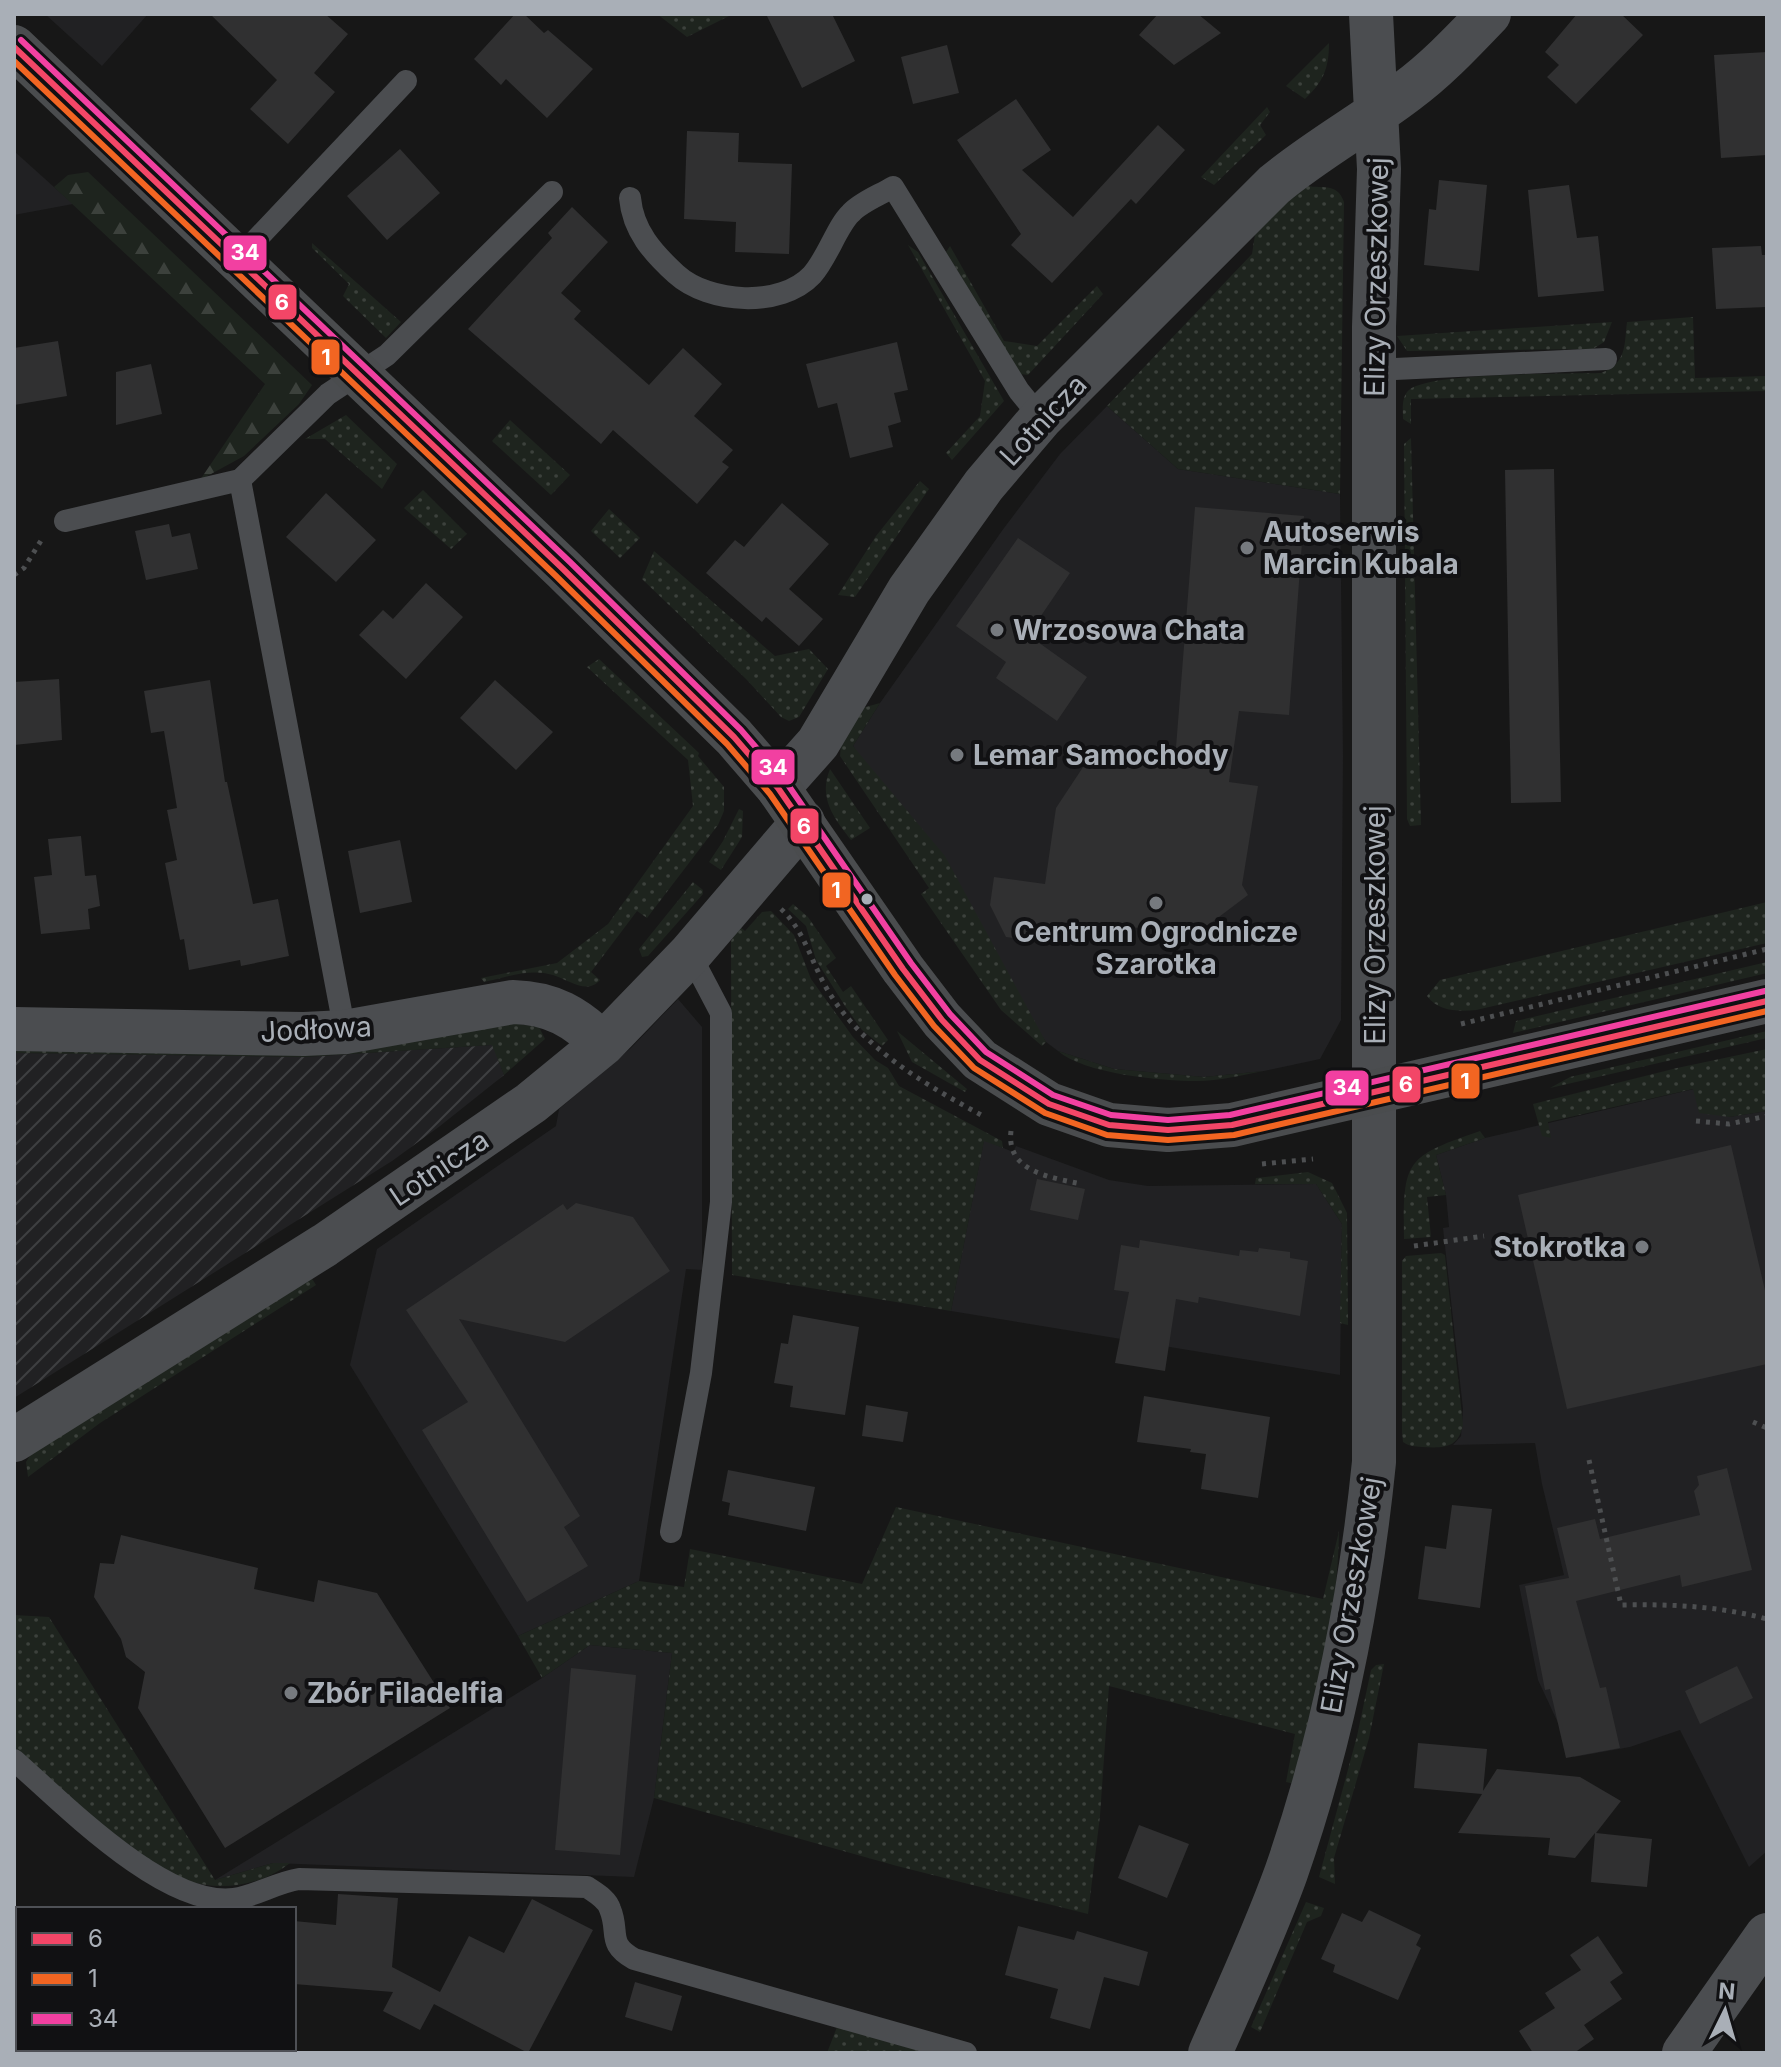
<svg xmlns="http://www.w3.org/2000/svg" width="1781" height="2067" font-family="Inter,sans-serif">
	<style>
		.built { fill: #212123 }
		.industrial { fill: url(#industrial-furrows) }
		.grass { fill: url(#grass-dots) }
		.forest { fill: url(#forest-firs) }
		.building { fill: #303031 }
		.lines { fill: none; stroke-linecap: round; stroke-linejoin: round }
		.path { stroke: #4d4f51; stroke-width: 5; stroke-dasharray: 4 6; stroke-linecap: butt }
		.lane { stroke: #4b4d50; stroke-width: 22 }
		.street { stroke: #4b4d50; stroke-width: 44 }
		.secondary { stroke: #4a4c4e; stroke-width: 44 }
		.bus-1-casing { stroke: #111113; stroke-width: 12 }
		.bus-2-casing { stroke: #111113; stroke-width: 12 }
		.bus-3-casing { stroke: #111113; stroke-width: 12 }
		.bus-1 { stroke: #f34667; stroke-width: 6 }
		.bus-2 { stroke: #f26522; stroke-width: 6 }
		.bus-3 { stroke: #f240a1; stroke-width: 6 }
		.poi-dot { fill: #767a7f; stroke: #111113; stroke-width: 3 }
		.bus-dot { fill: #a9afb7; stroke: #111113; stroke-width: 3 }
		.labels { text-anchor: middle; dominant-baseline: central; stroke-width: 8; stroke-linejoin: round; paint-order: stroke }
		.street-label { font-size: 28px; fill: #a9afb7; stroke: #111113 }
		.poi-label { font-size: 28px; font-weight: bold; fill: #a9afb7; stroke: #111113; text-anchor: start }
		.line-badge { stroke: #111113; stroke-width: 3 }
		.badge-label { font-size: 22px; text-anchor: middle; font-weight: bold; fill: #fff }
	</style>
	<defs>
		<pattern id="industrial-furrows" width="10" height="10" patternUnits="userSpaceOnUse" patternTransform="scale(2)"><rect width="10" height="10" fill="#212123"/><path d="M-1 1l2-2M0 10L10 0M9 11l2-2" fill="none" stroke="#3e3f41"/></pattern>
		<pattern id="grass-dots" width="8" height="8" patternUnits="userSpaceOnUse" patternTransform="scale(2)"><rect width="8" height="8" fill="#1e241e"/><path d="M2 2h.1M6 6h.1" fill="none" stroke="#3c413c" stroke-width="1.8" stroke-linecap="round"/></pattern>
		<pattern id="forest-firs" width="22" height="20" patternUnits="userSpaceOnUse" patternTransform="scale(2)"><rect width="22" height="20" fill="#1e241e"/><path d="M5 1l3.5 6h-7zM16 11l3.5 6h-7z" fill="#3c413c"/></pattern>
	</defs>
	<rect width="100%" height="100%" fill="#171717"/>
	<path class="built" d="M45,14H148L102,66Z
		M14,151L54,187L73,204L14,215Z
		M1107,406L1178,469L1340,494L1343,756L1341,1020L1320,1059L1264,1071L1204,1077L1114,1069L1058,1051L1046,1042L853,746L880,703L1004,528L1060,454Z
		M678,999L702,1027V1270L686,1269L639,1581L518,1636L350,1365L377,1249L556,1126L559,1109L631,1048Z
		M1694,1089L1729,1117L1767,1111V1851L1749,1867L1680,1730L1630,1747L1574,1757L1538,1680L1519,1585L1564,1575L1542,1484L1535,1443L1453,1445L1461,1436L1463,1409L1443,1228L1449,1227L1446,1195L1436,1155L1485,1138Z
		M984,1140L1013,1152L1016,1146L1109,1180L1148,1186L1316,1184L1342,1224L1340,1375L951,1311Z
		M590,1645L672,1653L654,1798L634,1877L273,1863L215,1880L542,1678Z"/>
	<path class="industrial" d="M493,1045L504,1075L440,1126L392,1161L14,1398V1053L304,1057Z"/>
	<path class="grass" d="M657,14H733L687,37Z
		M1329,43C1329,69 1323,82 1305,99L1286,86Z
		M1267,107L1270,112L1260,125L1266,135L1214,185L1201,177Z
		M1304,185C1320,190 1337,181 1344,202L1340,494L1178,469L1107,406L1252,254L1256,228Z
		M312,243L401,322L386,338L343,296L349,284L312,248Z
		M908,245L918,252L1004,401L952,460L946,453L980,416L985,381Z
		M950,246L1004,341L1037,346L1097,286L1103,294L1028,375L1020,374L946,252Z
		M1693,317L1695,378L1767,376V391L1411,399V424L1403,419C1403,410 1401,397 1409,390C1429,372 1568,374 1601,373C1627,363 1624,346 1627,322Z
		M1612,322L1604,342L1593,349L1407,351L1397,336Z
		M346,415L397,464L382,489L325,439H305Z
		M510,420L570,475L551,495L492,441Z
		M1411,438L1421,825L1410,826L1407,819L1404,444Z
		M920,481L929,489L855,597L838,595L876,536Z
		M423,490L467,534L451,549L404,508Z
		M609,509L640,538L620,558L591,531Z
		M654,551L775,656L809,649L828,669L799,717L789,721L781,717L746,679L642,579Z
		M599,659L699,753L698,756L724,787V811L718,825L647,918L637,911L591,972L600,980C587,995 569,980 553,975C530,968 507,977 484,982L481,978L557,963L608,924L693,806L688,760L587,667Z
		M880,703L853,746L945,856L1046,1042L1042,1046L1001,1010L921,894L929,888L840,756L841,744L862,708Z
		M830,769L870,828L851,840C834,818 818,798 830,769Z
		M739,809L743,811L742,837L721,870L709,862L723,841Z
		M693,882L703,890V894L648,956L642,957L639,949Z
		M1767,902V943L1476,1010C1458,1012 1438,1011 1427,996L1440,980Z
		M793,904L808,917L836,958L826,966L843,992L851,986L888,1040L882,1046L862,1030L845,1006L816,960L806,926L788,909Z
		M771,911L794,935L811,979L853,1037L875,1060L888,1068L899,1086L1002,1141L1003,1148L984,1141L951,1311L732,1275L731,941L740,927L745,931L762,912Z
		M1767,962V973L1513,1033L1516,1021Z
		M485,1019L539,1027L545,1039L504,1075L492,1045L304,1057L14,1053V1045Z
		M897,1031L967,1089L965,1092L912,1062Z
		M1767,1031V1038L1550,1088L1570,1077Z
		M1767,1049V1111L1729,1117L1699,1113L1693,1089L1548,1122L1551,1138L1542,1136L1533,1104L1677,1068Z
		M1058,1051L1114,1069L1204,1077L1264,1071C1242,1075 1219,1081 1197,1081C1161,1081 1085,1074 1058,1051Z
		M1480,1131L1485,1138L1436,1155L1446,1195L1427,1197L1431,1237L1404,1239C1403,1160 1405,1157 1480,1131Z
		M1308,1172L1332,1183L1347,1213L1348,1325L1340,1323L1342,1224L1316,1184H1255L1256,1178Z
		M1441,1253L1445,1255L1463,1425C1458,1449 1443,1448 1422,1447C1414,1446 1410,1447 1403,1442L1402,1433V1261L1406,1256Z
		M311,1277L316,1285L100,1423L28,1477L26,1462L32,1452Z
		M896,1507L1323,1599L1339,1531C1338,1617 1315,1701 1295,1784L1286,1782L1295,1734L1109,1686L1100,1816L1088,1914L897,1866L654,1798L672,1653L590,1645L542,1678L518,1636L639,1581L684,1587L690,1549L862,1584Z
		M14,1615L49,1617L215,1880L273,1863H290C261,1886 220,1892 185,1880C176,1877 167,1870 158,1865C105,1834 61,1790 14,1750Z
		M1384,1664L1369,1738L1334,1858L1335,1884L1319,1877L1357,1736L1371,1670L1376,1665Z
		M1306,1902L1324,1908L1321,1916L1307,1922L1260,2032L1251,2027Z
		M837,2027L930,2053H827Z"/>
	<path class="forest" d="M88,172L312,385L299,404L244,456L200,480L265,384L54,187L68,175Z"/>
	<path class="building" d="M210,14H325L348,34L314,73L335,92L288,144L250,109L277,80Z
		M515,14H524L544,33L548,30L593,69L547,118L506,79L501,85L474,59Z
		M766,14H832L855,61L802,88Z
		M1158,14H1198L1221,33L1174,65L1139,35Z
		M1577,14H1621L1643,35L1576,104L1547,77L1559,65L1545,52Z
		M947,45L959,93L913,104L901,57Z
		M1767,52V155L1721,158L1714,55Z
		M1016,99L1051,150L1022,170L1073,217L1158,125L1185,150L1136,204L1131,199L1052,283L1011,245L1021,234L957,140Z
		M687,131L739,133L738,162L792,164L789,254L735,252L736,222L684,219Z
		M400,149L440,193L387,240L347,196Z
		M1439,180L1487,185L1479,271L1424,265L1429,209L1436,210Z
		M1569,185L1577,238L1598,236L1604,291L1538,297L1528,190Z
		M572,207L608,242L561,293L581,311L574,319L649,385L683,348L722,384L694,416L733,450L722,462L729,467L697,504L613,430L601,444L468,329L552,238L548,233Z
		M1761,246L1762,255H1767V307L1716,309L1712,248Z
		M58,341L67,396L14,405V348Z
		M897,342L908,390L894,393L901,422L888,426L893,447L850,458L837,403L818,408L806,364Z
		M151,364L162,414L116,425V372Z
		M1554,469L1561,802L1511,803L1505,470Z
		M326,493L376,540L336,582L286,537Z
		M782,503L829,544L789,589L823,619L799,646L766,617L762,622L706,573L735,540L744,547Z
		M1195,507L1304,516L1289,715L1239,711L1229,782L1258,786L1242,885L1248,895L1195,935L1107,924L1077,946L1006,937L990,905L994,877L1045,884L1056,808L1095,749L1175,760Z
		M169,524L172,537L190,533L198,569L146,580L135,531Z
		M1018,538L1070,573L1028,635L1087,677L1057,721L996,678L1006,662L956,626Z
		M426,583L463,617L406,679L359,635L383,610L393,619Z
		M59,679L62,740L14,745V682Z
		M210,680L225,782H227L253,904L278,899L289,956L241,966L240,960L189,970L184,939L180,940L165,863L177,860L167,810L177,808L164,731L151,733L144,691Z
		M495,680L553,732L516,770L460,718Z
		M81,836L85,876L96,875L100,906L88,909L90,929L41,934L34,877L52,875L48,839Z
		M400,840L412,902L360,913L348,851Z
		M1731,1145L1767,1299V1364L1567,1409L1518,1195Z
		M1037,1179L1085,1189L1078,1220L1030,1210Z
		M576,1203L633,1217L670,1271L565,1342L459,1319L580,1516L564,1527L588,1566L527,1602L422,1430L468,1402L406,1310L563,1204L567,1210Z
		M1140,1240L1239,1256L1240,1250L1258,1252L1259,1248L1290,1252V1258L1308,1261L1300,1316L1199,1297L1198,1303L1176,1299L1165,1371L1115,1363L1129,1292L1114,1290L1121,1245L1139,1248Z
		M793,1315L859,1327L845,1415L790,1407L793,1386L774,1383L781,1343L788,1344Z
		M1144,1396L1270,1417L1258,1498L1201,1489L1206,1454L1190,1452L1191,1449L1137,1442Z
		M866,1405L908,1412L903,1442L862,1436Z
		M1727,1468L1752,1570L1682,1587L1680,1575L1576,1601L1600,1688L1606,1687L1620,1748L1566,1758L1550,1689L1545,1690L1525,1586L1569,1578L1557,1528L1595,1519L1600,1539L1700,1515L1694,1491L1699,1485L1697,1476Z
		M728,1470L815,1487L806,1531L728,1515L730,1503L722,1501Z
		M1452,1505L1492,1509L1480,1608L1418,1599L1425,1546L1446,1549Z
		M121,1535L258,1568L254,1589L314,1602L318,1580L377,1593L450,1708L225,1848L138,1708L145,1672L126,1657L121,1639L94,1597L100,1563L114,1564Z
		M1737,1666L1753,1698L1700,1724L1685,1691Z
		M571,1668L636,1675L620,1855L555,1850Z
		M1418,1743L1487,1749L1483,1791L1497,1769L1580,1777L1621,1801L1596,1833L1652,1839L1647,1887L1591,1882L1595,1833L1575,1858L1548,1855L1550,1838L1458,1833L1482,1794L1414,1788Z
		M1139,1825L1189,1844L1167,1898L1118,1878Z
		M338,1894L398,1898L392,1967L440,1992L469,1936L504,1953L532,1899L593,1930L528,2053L434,2004L420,2030L383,2011L393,1992L294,1984V1921L336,1925Z
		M1369,1910L1421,1935L1416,1945L1421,1948L1398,2000L1333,1972L1335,1965L1321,1959L1342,1913L1362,1922Z
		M1018,1926L1074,1940L1077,1931L1148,1952L1139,1986L1104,1977L1090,2029L1050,2018L1058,1989L1005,1975Z
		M1598,1936L1623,1973L1610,1982L1622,1999L1584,2025L1594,2039L1574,2053H1533L1519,2031L1555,2008L1545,1993L1581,1970L1570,1955Z
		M635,1982L682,1996L672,2031L625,2017Z"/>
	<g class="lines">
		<path class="path" d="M14,575L24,568L42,539
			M781,909C806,932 812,966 830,994C865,1050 926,1085 983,1116
			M1461,1024L1767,949
			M1696,1121L1729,1124L1767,1116
			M1011,1131C1006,1172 1050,1177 1081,1184
			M1262,1164L1313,1159
			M1414,1246L1484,1236
			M1753,1422L1767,1428
			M1589,1460L1621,1605C1672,1604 1718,1606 1767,1619"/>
		<path class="lane" d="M630,198C633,231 653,253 676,274C709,304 781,308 812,275C828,257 837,226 851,213C861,202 880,195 893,187L1019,391L1041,418
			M237,260L406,81
			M1374,370L1606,359
			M240,480L345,1032
			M65,521L240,480L328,394L387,355L552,192
			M671,1532L701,1373L721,1202V1013L690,954
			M14,1760C63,1803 165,1908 234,1899C256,1896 275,1883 299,1879L587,1887C596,1893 607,1899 610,1909C620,1933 606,1943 634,1959L966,2053"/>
		<path class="street" d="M778,788L818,743L909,590L984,485L1041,418L1274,185C1316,150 1364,124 1407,91C1437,69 1463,41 1489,14
			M14,1029L304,1034L345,1032L513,1002C552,1003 576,1017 603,1044
			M14,1440L325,1245L531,1103L603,1044L690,954L803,822
			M1210,2053C1236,1994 1264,1934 1286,1873C1332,1741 1360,1601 1374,1462V327L1379,169L1371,14
			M1684,2053L1767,1935"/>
		<path class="secondary" d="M14,47L563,569L734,737L778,788L903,969L942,1020L980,1060L1049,1104L1109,1125L1168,1130L1232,1125L1767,1001"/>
		<g class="bus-1-casing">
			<path id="bus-1" d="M14,47L563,569L734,737L778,788L903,969L942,1020L980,1060L1049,1104L1109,1125L1168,1130L1232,1125L1767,1001"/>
		</g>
		<g class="bus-2-casing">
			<path id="bus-2" d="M14,61L556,576L727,744L770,794L895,975L934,1026L974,1068L1045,1113L1107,1135L1168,1140L1234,1135L1767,1011"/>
		</g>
		<g class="bus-3-casing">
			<path id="bus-3" d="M21,40L570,562L741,730L786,782L911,963L950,1014L986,1052L1053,1095L1111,1115L1168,1120L1230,1115L1765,991"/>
		</g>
		<use href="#bus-1" class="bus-1"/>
		<use href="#bus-2" class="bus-2"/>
		<use href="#bus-3" class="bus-3"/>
	</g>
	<g class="poi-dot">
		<circle cx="1247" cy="548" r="8"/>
		<circle cx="997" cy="630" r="8"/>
		<circle cx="957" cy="755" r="8"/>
		<circle cx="1156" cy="903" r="8"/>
		<circle cx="1642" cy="1247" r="8"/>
		<circle cx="291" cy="1693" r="8"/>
	</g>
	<circle class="bus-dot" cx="867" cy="899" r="7"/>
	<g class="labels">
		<g class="street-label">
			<text transform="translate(1376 277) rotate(-89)">Elizy Orzeszkowej</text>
			<text transform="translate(1043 420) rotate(-47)">Lotnicza</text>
			<text transform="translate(1375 925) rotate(-90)">Elizy Orzeszkowej</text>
			<text transform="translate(316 1029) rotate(-3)">Jodłowa</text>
			<text transform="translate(439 1168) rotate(-34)">Lotnicza</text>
			<text transform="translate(1351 1595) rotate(-80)">Elizy Orzeszkowej</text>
		</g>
		<g class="poi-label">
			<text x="1263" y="532">Autoserwis<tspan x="1263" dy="32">Marcin Kubala</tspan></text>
			<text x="1013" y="630">Wrzosowa Chata</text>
			<text x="973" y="755">Lemar Samochody</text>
			<text x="1156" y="932" text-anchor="middle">Centrum Ogrodnicze<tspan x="1156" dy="32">Szarotka</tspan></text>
			<text x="1626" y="1247" text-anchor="end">Stokrotka</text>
			<text x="307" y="1693">Zbór Filadelfia</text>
		</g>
	</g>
	<g class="line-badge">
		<rect x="222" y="234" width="46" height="38" rx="8" fill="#f240a1"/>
		<rect x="267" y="283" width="31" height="38" rx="8" fill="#f34667"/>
		<rect x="310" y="338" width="31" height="38" rx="8" fill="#f26522"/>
		<rect x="750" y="748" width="46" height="38" rx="8" fill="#f240a1"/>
		<rect x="789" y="807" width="31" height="38" rx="8" fill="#f34667"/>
		<rect x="821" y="871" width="31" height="38" rx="8" fill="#f26522"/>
		<rect x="1450" y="1062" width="31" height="38" rx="8" fill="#f26522"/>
		<rect x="1391" y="1065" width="31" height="39" rx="8" fill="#f34667"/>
		<rect x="1324" y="1069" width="46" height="38" rx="8" fill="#f240a1"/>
	</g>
	<g class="badge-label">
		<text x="245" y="260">34</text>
		<text x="282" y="310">6</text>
		<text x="326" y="365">1</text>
		<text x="773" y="775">34</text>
		<text x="804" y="834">6</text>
		<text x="836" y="898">1</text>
		<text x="1465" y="1089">1</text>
		<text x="1406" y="1092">6</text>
		<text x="1347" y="1095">34</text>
	</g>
	<rect width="1781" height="2067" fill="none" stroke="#a9afb7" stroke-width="32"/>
	<rect x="16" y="1907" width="280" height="144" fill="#111113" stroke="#4e5055" stroke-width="2"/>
	<rect x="32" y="1933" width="40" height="12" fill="#f34667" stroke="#4e5055" stroke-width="2"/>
	<text x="88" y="1947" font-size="24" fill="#a9afb7">6</text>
	<rect x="32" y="1973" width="40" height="12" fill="#f26522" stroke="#4e5055" stroke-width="2"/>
	<text x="88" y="1987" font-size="24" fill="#a9afb7">1</text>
	<rect x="32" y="2013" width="40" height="12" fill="#f240a1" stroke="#4e5055" stroke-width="2"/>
	<text x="88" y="2027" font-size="24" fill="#a9afb7">34</text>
	<g transform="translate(1725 2011) rotate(5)" stroke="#111113" stroke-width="6" paint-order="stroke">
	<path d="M0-6L14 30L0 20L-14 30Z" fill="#a9afb7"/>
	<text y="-12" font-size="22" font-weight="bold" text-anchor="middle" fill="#a9afb7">N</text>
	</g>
</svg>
